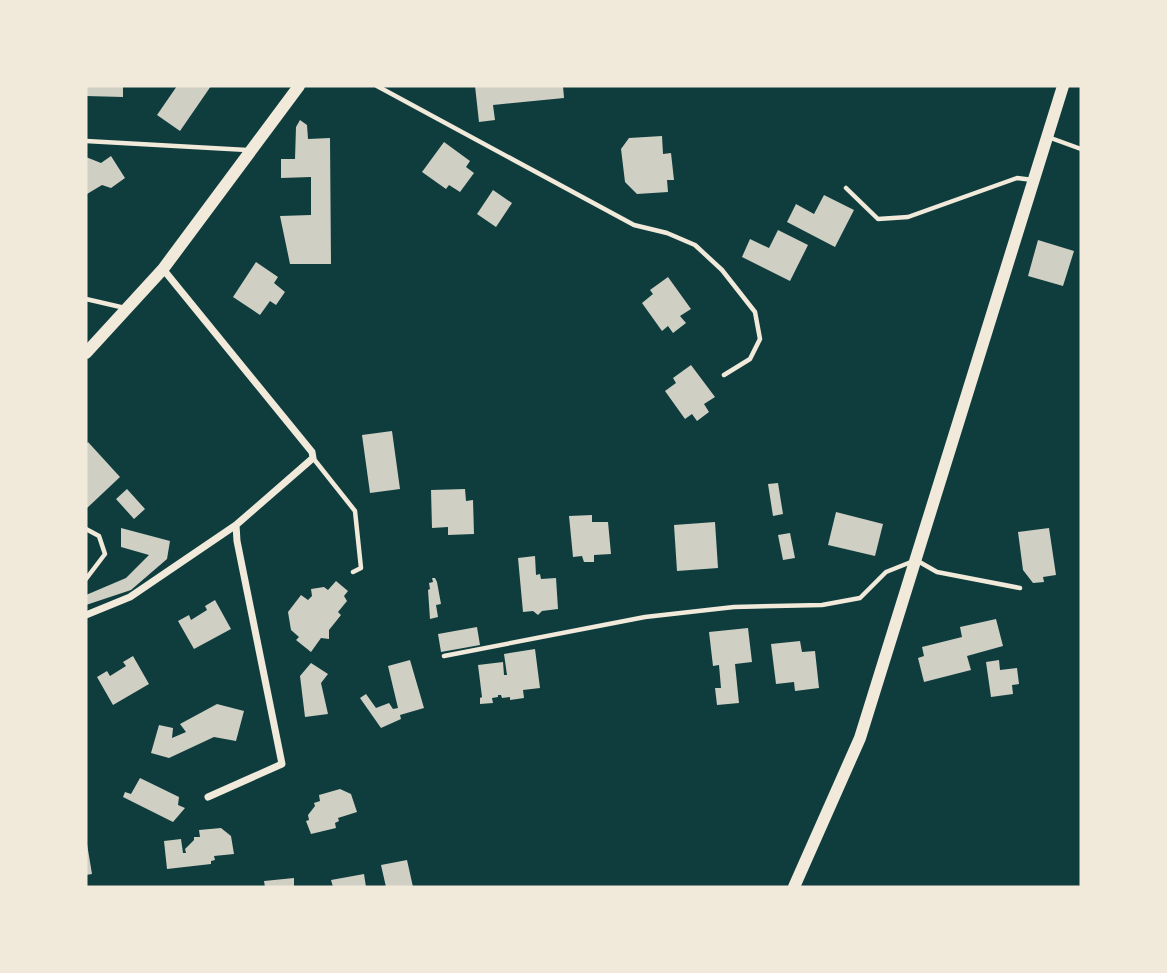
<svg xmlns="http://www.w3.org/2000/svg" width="1167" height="973" font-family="Mulish,sans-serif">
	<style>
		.building { fill: #cfcfc3 }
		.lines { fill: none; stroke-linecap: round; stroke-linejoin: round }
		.service { stroke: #f1e9da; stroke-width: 4.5 }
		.minor { stroke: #f1e9da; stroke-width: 7 }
		.tertiary { stroke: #f1e9da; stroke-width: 12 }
	</style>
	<rect width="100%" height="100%" fill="#0f3d3e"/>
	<path class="building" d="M86,86H123V97L86,96Z
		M177,86H211L180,131L157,115Z
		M475,86H563L564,98L493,105L495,120L479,122Z
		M300,120L307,125L308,139L330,138L331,264H290L280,216L311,215V177L281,178V159H295L296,127Z
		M662,136L663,154L671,153L674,180H667L668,192L637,194L625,182L621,149L629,138Z
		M444,142L470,161L466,167L474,173L460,192L449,185L446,189L422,172Z
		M111,156L125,178L111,188L102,185L87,194L86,157L101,163Z
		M493,190L512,203L496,227L477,214Z
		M824,195L854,210L835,247L787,222L796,204L814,214Z
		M778,230L808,245L790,281L742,257L750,239L769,248Z
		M1038,240L1074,251L1063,286L1028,276Z
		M256,262L278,277L274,283L285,292L276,305L270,301L260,315L233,297Z
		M668,277L691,309L680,316L686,323L673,333L668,326L662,331L642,303L653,294L650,290Z
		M691,365L715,397L704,404L709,412L697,421L692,414L685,419L665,391L676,383L673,378Z
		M392,431L400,489L370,493L362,435Z
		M88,442L120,477L86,509V444Z
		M778,483L783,514L773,516L768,484Z
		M127,489L145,509L134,519L116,499Z
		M465,489L466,501L473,500L474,534L448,535V527L432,528L431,490Z
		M836,512L883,524L875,556L828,545Z
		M592,515V522H608L611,554L594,555V562H584L582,556L573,557L569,516Z
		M715,522L718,568L677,571L674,525Z
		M121,528L170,541L167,559L131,590L86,605V595L126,578L149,555L121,547Z
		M1049,528L1056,575L1043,577L1044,582L1033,583L1023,570L1018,532Z
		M790,533L795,558L783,560L778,535Z
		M535,556L536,575L540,574L541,579L556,578L558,609L542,611L538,615L533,611L523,612L518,558Z
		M432,578H435L437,582L441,604L436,605L438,617L430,619L428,590L430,589L429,583L433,582Z
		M336,581L348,591L344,596L347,601L338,612L341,615L329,630V639L321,638L311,652L296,640L299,637L291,630L288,612L301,595L308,600L312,596L311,589L324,587L328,590Z
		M215,600L231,629L194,649L178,621L189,615L191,620L207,610L205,606Z
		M996,619L1003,646L967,656L971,670L924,682L918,658L924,656L922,647L962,637L960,627Z
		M477,627L480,645L441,652L438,634Z
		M748,628L752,662L735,664L739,703L717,705L715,688H721L719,665L713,666L709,632Z
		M800,641L802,652L815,651L819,688L795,691L794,682L776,684L771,644Z
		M535,649L540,688L523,690L524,698L510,700V697L502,698L501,695H498V697L492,698L493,703L480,704V698L482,697L478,665L503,662L504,675H507L504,654Z
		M133,656L149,684L113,705L97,677L107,671L110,676L126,666L123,662Z
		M410,660L424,708L400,715L401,719L381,728L360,698L366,694L376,708L389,703L393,709L398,708L388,666Z
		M999,660L1000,670L1017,668L1019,684L1012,685L1013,694L991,697L986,662Z
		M311,663L328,674L321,683L328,714L305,717L300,676Z
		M217,704L244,711L236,741L214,737L169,758L151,753L159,725L173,728L172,738L186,732L180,724Z
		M140,778L179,797L178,805L185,808L173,822L123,797L125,792L131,794Z
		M340,789L351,794L357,812L338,818L339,821L335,823L336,828L311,834L306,821L309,820L308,815L315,806L314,803L320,801L319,795Z
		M221,828L231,836L234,854L214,856L215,860L211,861V864L167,869L164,841L181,839L183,853H186L185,849L194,840V837H200L199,830Z
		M86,838L92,874L86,875Z
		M407,860L413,887H386L381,865Z
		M364,874L366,887H333L331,880Z
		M294,878V887H265L264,881Z"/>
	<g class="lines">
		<path class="service" d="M377,86L634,225L667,233L695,245L722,270L755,312L760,339L750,359L724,375
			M1048,137L1081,149
			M86,141L247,150
			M846,188L878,219L908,217L1017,178L1033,180
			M86,299L125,308
			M313,458L355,511L361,568L353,572
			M86,529L99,536L105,554L86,579
			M444,656L645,617L734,607L822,605L860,598L886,572L916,560L937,572L1020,588"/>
		<path class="minor" d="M163,269L312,452L313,458L236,525L237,541L282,764L208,797
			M86,615L130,597L236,525"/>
		<path class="tertiary" d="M86,353L163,269L299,86
			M794,887L860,738L1063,86"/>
	</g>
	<rect width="1167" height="973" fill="none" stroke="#f1e9da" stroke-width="175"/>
</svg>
